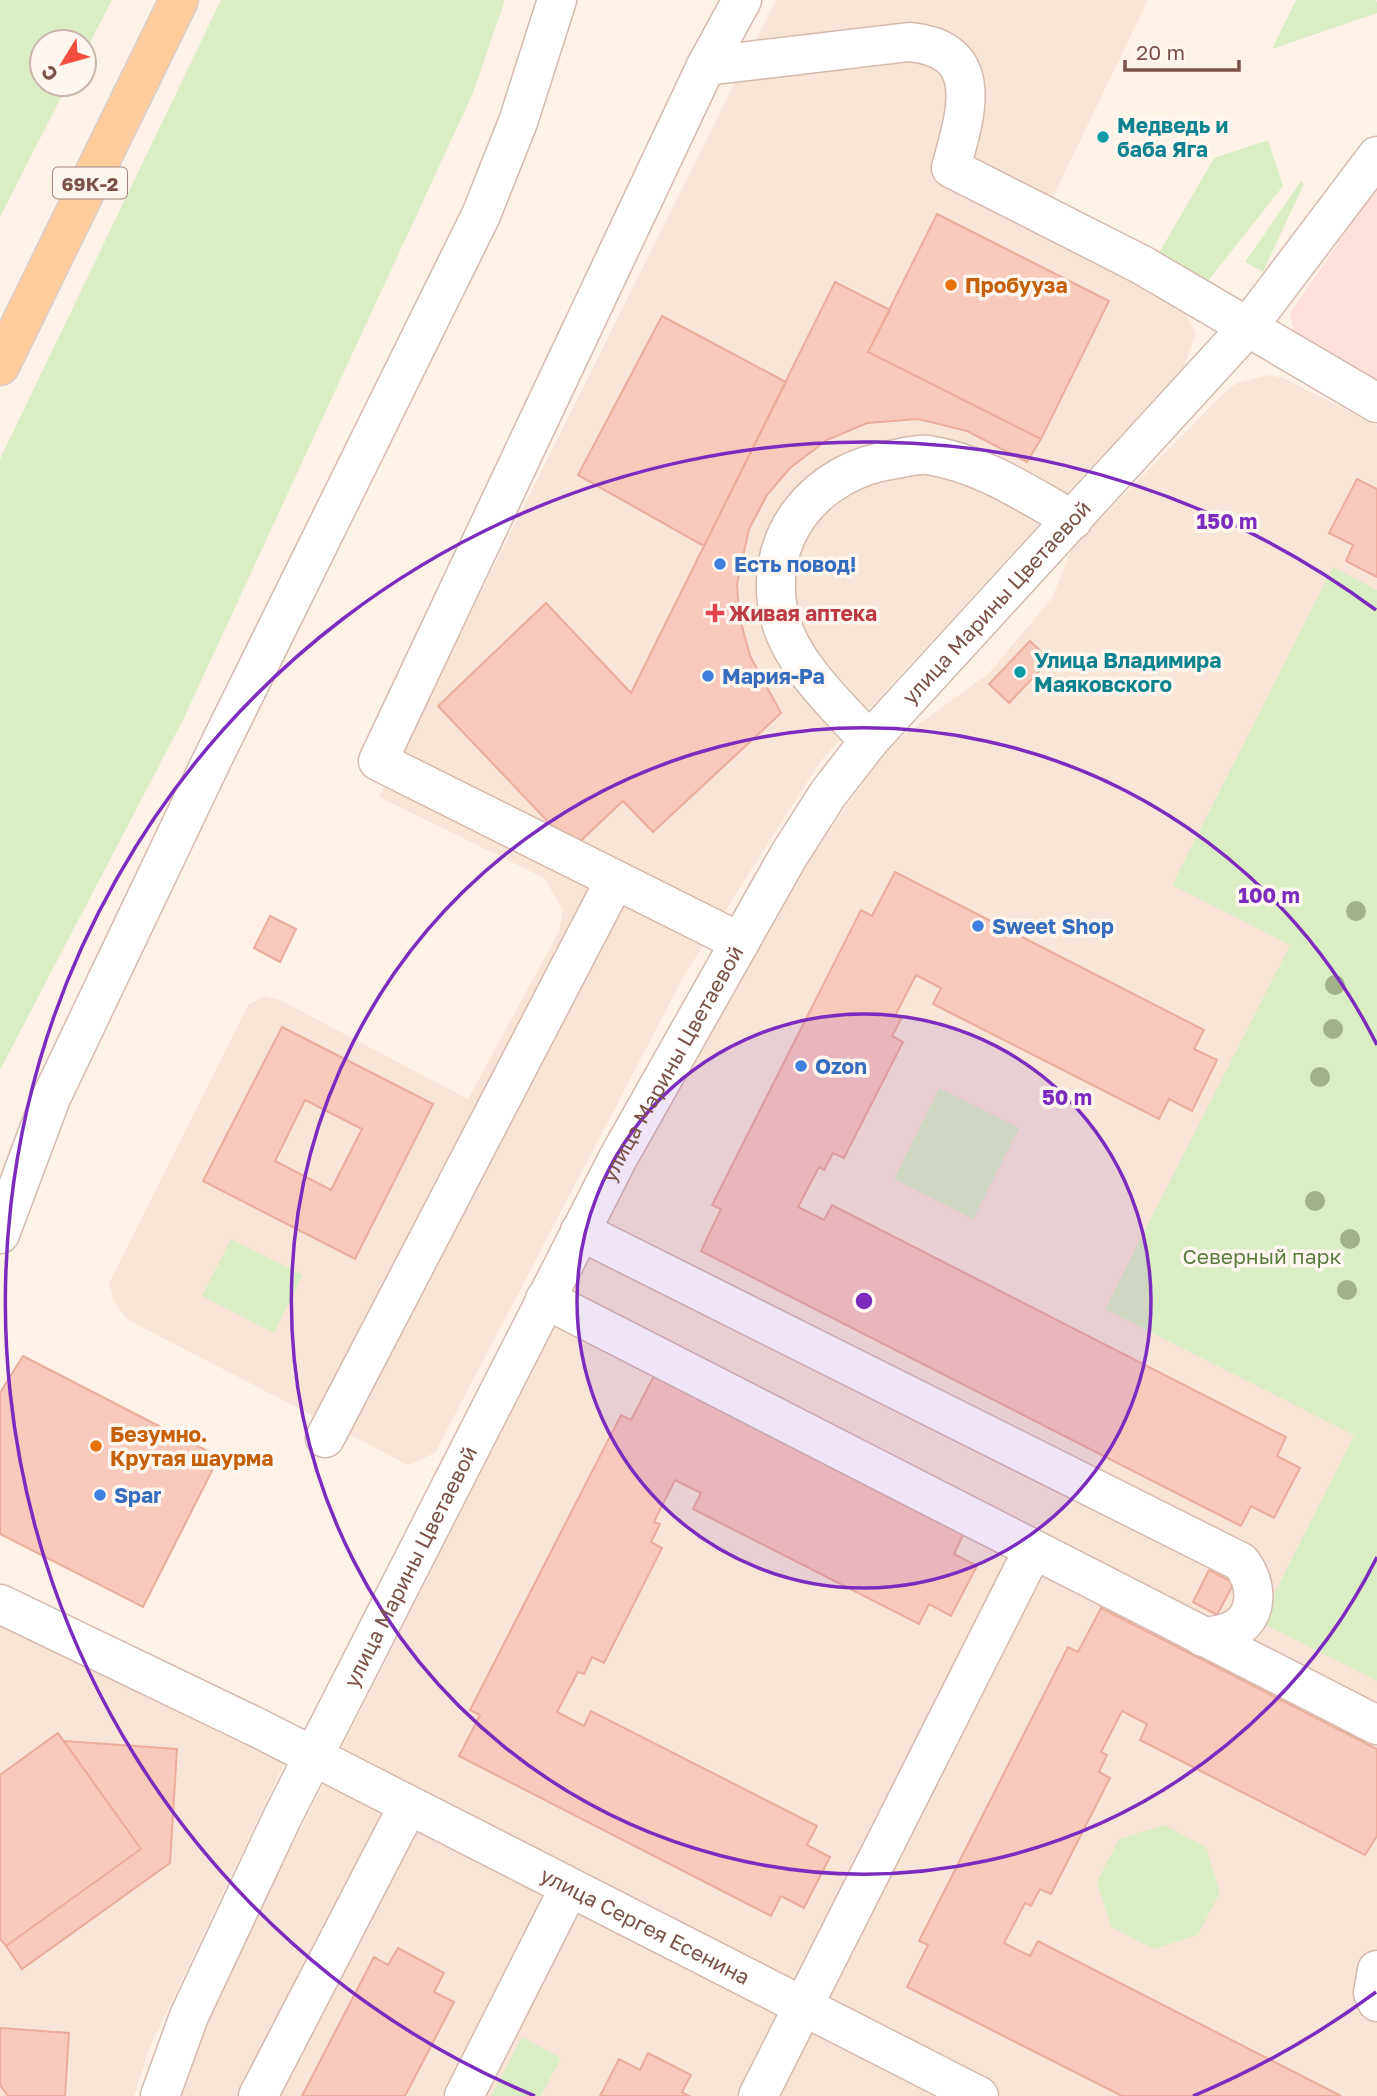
<svg xmlns="http://www.w3.org/2000/svg" width="1377" height="2096" font-family="'Golos Text',sans-serif">
	<style>
		.residential { fill: #f9e5d7 }
		.commercial { fill: #ffe0da }
		.green { fill: #dbeec3 }
		.building { fill: #f7cabc; stroke: #ebad9a; stroke-width: 2; fill-rule: evenodd }
		.lines { fill: none; stroke-linecap: round; stroke-linejoin: round }
		.minor-casing { stroke: #d5b9ae; stroke-width: 41 }
		.major-casing { stroke: #dacfcc; stroke-width: 41 }
		.minor { stroke: #fff; stroke-width: 38 }
		.major { stroke: #ffcc9d; stroke-width: 38 }
		.tree { fill: #a3b189 }
		.ring { fill: none; stroke: #7b2cbf; stroke-width: 3.5 }
		.culture-dot { fill: #0f9aa8; stroke: #fff7ef; stroke-width: 2.5 }
		.food-dot { fill: #e8710a; stroke: #fff7ef; stroke-width: 2.5 }
		.shop-dot { fill: #3f7fe0; stroke: #fff7ef; stroke-width: 2.5 }
		.health-dot { fill: #e0444e; stroke: #fff7ef; stroke-width: 2.5 }
		.labels { text-anchor: middle; dominant-baseline: central; stroke-width: 7; stroke-linejoin: round; paint-order: stroke }
		.shield { fill: #fff7ef; stroke: #a3847a; stroke-width: 2 }
		.shield-label { font-size: 19px; font-weight: bold; fill: #7c5248 }
		.culture-label { font-size: 21px; font-weight: bold; fill: #0d838f; stroke: #fff7ef; text-anchor: start }
		.food-label { font-size: 21px; font-weight: bold; fill: #c56008; stroke: #fff7ef; text-anchor: start }
		.shop-label { font-size: 21px; font-weight: bold; fill: #366cbe; stroke: #fff7ef; text-anchor: start }
		.street-label { font-size: 21px; fill: #7c5248; stroke: #fff7ef }
		.health-label { font-size: 21px; font-weight: bold; fill: #be3a42; stroke: #fff7ef; text-anchor: start }
		.park-label { font-size: 21px; fill: #587c3c; stroke: #fff7ef }
		.centre { fill: #7b2cbf; stroke: #fff7ef; stroke-width: 3.5 }
		.ring-label { font-size: 21px; text-anchor: middle; font-weight: bold; fill: #7b2cbf; stroke: #fff7ef; stroke-width: 7; stroke-linejoin: round; paint-order: stroke }
	</style>
	<rect width="100%" height="100%" fill="#fef2e7"/>
	<path class="residential" d="M776,0H1148L1040,224L1178,302L1196,333L1184,367L820,762L684,976L435,1453L408,1465L128,1320L114,1302L109,1283L248,1005L264,996L280,1000L468,1099L559,931L563,910L544,878L379,797Z
		M1269,375L1284,378L1377,426V2096H179L206,2026L269,1892L620,1197L788,890L889,746L989,673L1052,598L1072,548L1223,394L1237,383Z
		M0,1622L284,1764L150,2047L134,2096H0Z"/>
	<path class="commercial" d="M1377,187V385L1295,339L1290,313Z"/>
	<path class="green" d="M0,0H112L84,54V42H42V84H68L0,217Z
		M221,0H505L473,93L183,720L0,1070V459Z
		M1296,0H1374L1377,2V13L1272,49Z
		M1268,140L1283,186L1208,281L1159,253L1214,158Z
		M1301,181L1304,184L1263,272L1245,262Z
		M1333,567L1377,590V1681L1260,1622L1354,1435L1105,1309L1290,945L1172,885Z
		M939,1088L1019,1128L973,1219L894,1179Z
		M231,1239L303,1275L274,1333L202,1296Z
		M1164,1825L1206,1847L1220,1892L1198,1935L1154,1949L1111,1927L1097,1882L1119,1839Z
		M522,2037L561,2058L541,2096H491Z"/>
	<path class="building" d="M937,214L1109,301L1041,439L868,352Z
		M835,282L890,310L868,352L1041,439L1027,462L967,431L918,419L867,423L827,440L790,468L767,495L749,529L737,584L739,615L750,656L781,713L653,832L623,801L573,848L438,706L546,603L631,693Z
		M662,316L786,382L704,546L578,475Z
		M1357,479L1377,489V577L1346,561L1353,545L1329,533Z
		M1030,641L1050,660L1009,703L989,684Z
		M895,872L1204,1030L1194,1049L1217,1060L1192,1111L1169,1099L1159,1119L933,1004L941,988L916,975L895,1016L901,1019L892,1036L903,1042L844,1158L833,1153L824,1170L819,1167L798,1207L824,1220L832,1205L1286,1437L1277,1456L1300,1468L1274,1518L1251,1506L1241,1526L701,1251L721,1209L712,1205L861,910L872,916Z
		M270,916L296,929L280,962L254,948Z
		M282,1027L433,1104L355,1259L203,1181ZM305,1100L362,1129L331,1190L275,1161Z
		M23,1356L219,1457L143,1607L0,1534V1393Z
		M654,1376L963,1535L954,1554L977,1566L951,1616L929,1604L919,1624L693,1509L701,1493L675,1480L654,1522L660,1524L651,1542L662,1548L604,1663L592,1657L584,1674L578,1672L557,1712L584,1726L591,1711L817,1826L807,1845L830,1857L804,1908L781,1896L771,1916L459,1756L480,1715L470,1710L621,1415L631,1420Z
		M1209,1570L1234,1583L1217,1615L1193,1602Z
		M1101,1608L1377,1749V1836L1365,1855L1140,1740L1147,1724L1122,1711L1101,1752L1107,1755L1099,1772L1110,1778L1051,1894L1040,1889L1031,1906L1025,1903L1004,1943L1030,1956L1038,1941L1341,2096H1122L907,1987L928,1945L919,1941L1068,1647L1078,1652Z
		M58,1733L141,1849L6,1946L0,1939V1775Z
		M64,1741L177,1749L170,1863L22,1969L6,1946L141,1849Z
		M398,1948L444,1973L434,1992L454,2002L405,2096H302L374,1957L388,1965Z
		M0,2028L69,2033L65,2096H8L0,2085Z
		M648,2053L691,2075L682,2092L689,2096H600L619,2059L640,2070Z"/>
	<g class="lines">
		<g class="minor-casing">
			<g id="minor">
				<path d="M706,66L742,0"/>
				<path d="M869,741C839,707 794,667 781,622C758,539 815,470 896,459C906,457 918,454 928,455C981,463 1027,494 1073,520"/>
				<path d="M740,942L378,761L706,66L909,42C989,49 965,116 951,168L1142,265L1377,403"/>
				<path d="M580,1231L1241,1562C1258,1584 1260,1618 1231,1631C1223,1635 1212,1636 1203,1637"/>
				<path d="M0,1234L51,1098L212,760L481,215L518,122L557,0"/>
				<path d="M545,1299L1377,1725"/>
				<path d="M325,1438L615,880"/>
				<path id="s1" d="M0,1604L256,1727L979,2096"/>
				<path d="M1377,1970L1373,1993L1377,2002"/>
				<path id="s2" d="M160,2096L189,2016L283,1816L618,1158L789,855L828,794L869,741L1247,328L1377,156"/>
				<path d="M258,2096L408,1806"/>
				<path d="M464,2096L569,1888"/>
				<path d="M758,2096L1033,1550"/>
			</g>
		</g>
		<g class="major-casing">
			<path id="major" d="M0,366L179,0"/>
		</g>
		<use href="#minor" class="minor"/>
		<use href="#major" class="major"/>
	</g>
	<g class="tree">
		<circle cx="1356" cy="911" r="10"/>
		<circle cx="1335" cy="985" r="10"/>
		<circle cx="1333" cy="1029" r="10"/>
		<circle cx="1320" cy="1077" r="10"/>
		<circle cx="1315" cy="1201" r="10"/>
		<circle cx="1350" cy="1239" r="10"/>
		<circle cx="1347" cy="1290" r="10"/>
	</g>
	<circle cx="864" cy="1301" r="287" fill="#7b2cbf" fill-opacity=".12"/>
	<g class="ring">
		<circle cx="864" cy="1301" r="287"/>
		<path d="M1377 1557A573 573 0 1 1 1377 1045"/>
		<path d="M1376 1992A860 860 0 0 1 1193 2096M535 2096A860 860 0 1 1 1376 610"/>
	</g>
	<g class="culture-dot">
		<circle cx="1103" cy="137" r="7"/>
		<circle cx="1020" cy="672" r="7"/>
	</g>
	<g class="food-dot">
		<circle cx="951" cy="285" r="7"/>
		<circle cx="96" cy="1446" r="7"/>
	</g>
	<g class="shop-dot">
		<circle cx="720" cy="564" r="7"/>
		<circle cx="708" cy="676" r="7"/>
		<circle cx="978" cy="926" r="7"/>
		<circle cx="801" cy="1066" r="7"/>
		<circle cx="100" cy="1495" r="7"/>
	</g>
	<path class="health-dot" d="M711.5 602.5h7v7h7v7h-7v7h-7v-7h-7v-7h7z"/>
	<g class="labels">
		<rect class="shield" x="53" y="167.5" width="74" height="31" rx="5"/>
		<g class="shield-label">
			<text x="90" y="183">69К-2</text>
		</g>
		<g class="culture-label">
			<text x="1117" y="125">Медведь и<tspan x="1117" dy="24">баба Яга</tspan></text>
			<text x="1034" y="660">Улица Владимира<tspan x="1034" dy="24">Маяковского</tspan></text>
		</g>
		<g class="food-label">
			<text x="965" y="285">Пробууза</text>
			<text x="110" y="1434">Безумно.<tspan x="110" dy="24">Крутая шаурма</tspan></text>
		</g>
		<g class="shop-label">
			<text x="734" y="564">Есть повод!</text>
			<text x="722" y="676">Мария-Ра</text>
			<text x="992" y="926">Sweet Shop</text>
			<text x="815" y="1066">Ozon</text>
			<text x="114" y="1495">Spar</text>
		</g>
		<g class="street-label">
			<text stroke="none"><textPath href="#s2" startOffset="1720">улица Марины Цветаевой</textPath></text>
			<text stroke="none"><textPath href="#s2" startOffset="1153">улица Марины Цветаевой</textPath></text>
			<text stroke="none"><textPath href="#s2" startOffset="586">улица Марины Цветаевой</textPath></text>
			<text stroke="none"><textPath href="#s1" startOffset="721">улица Сергея Есенина</textPath></text>
		</g>
		<g class="health-label">
			<text x="729" y="613">Живая аптека</text>
		</g>
		<g class="park-label">
			<text x="1262" y="1256">Северный парк</text>
		</g>
	</g>
	<circle cx="864" cy="1301" r="10" class="centre"/>
	<g class="ring-label">
		<text x="1227" y="529">150 m</text>
		<text x="1269" y="903">100 m</text>
		<text x="1067" y="1105">50 m</text>
	</g>
	<g transform="translate(63 63) rotate(233)"><circle r="33" fill="#fff7ef" stroke="#cbb5ac" stroke-width="2"/>
	<path d="M0-5L12 26L0 18L-12 26Z" fill="#f44e41"/>
	<text y="-10" font-size="19" font-weight="bold" text-anchor="middle" fill="#7c5248">С</text>
	</g>
	<path d="M1125 60v10h114v-10" fill="none" stroke="#7c5248" stroke-width="3.5"/>
	<text x="1136" y="60" font-size="21" fill="#7c5248" stroke="#fff7ef" stroke-width="5" paint-order="stroke">20 m</text>
</svg>
